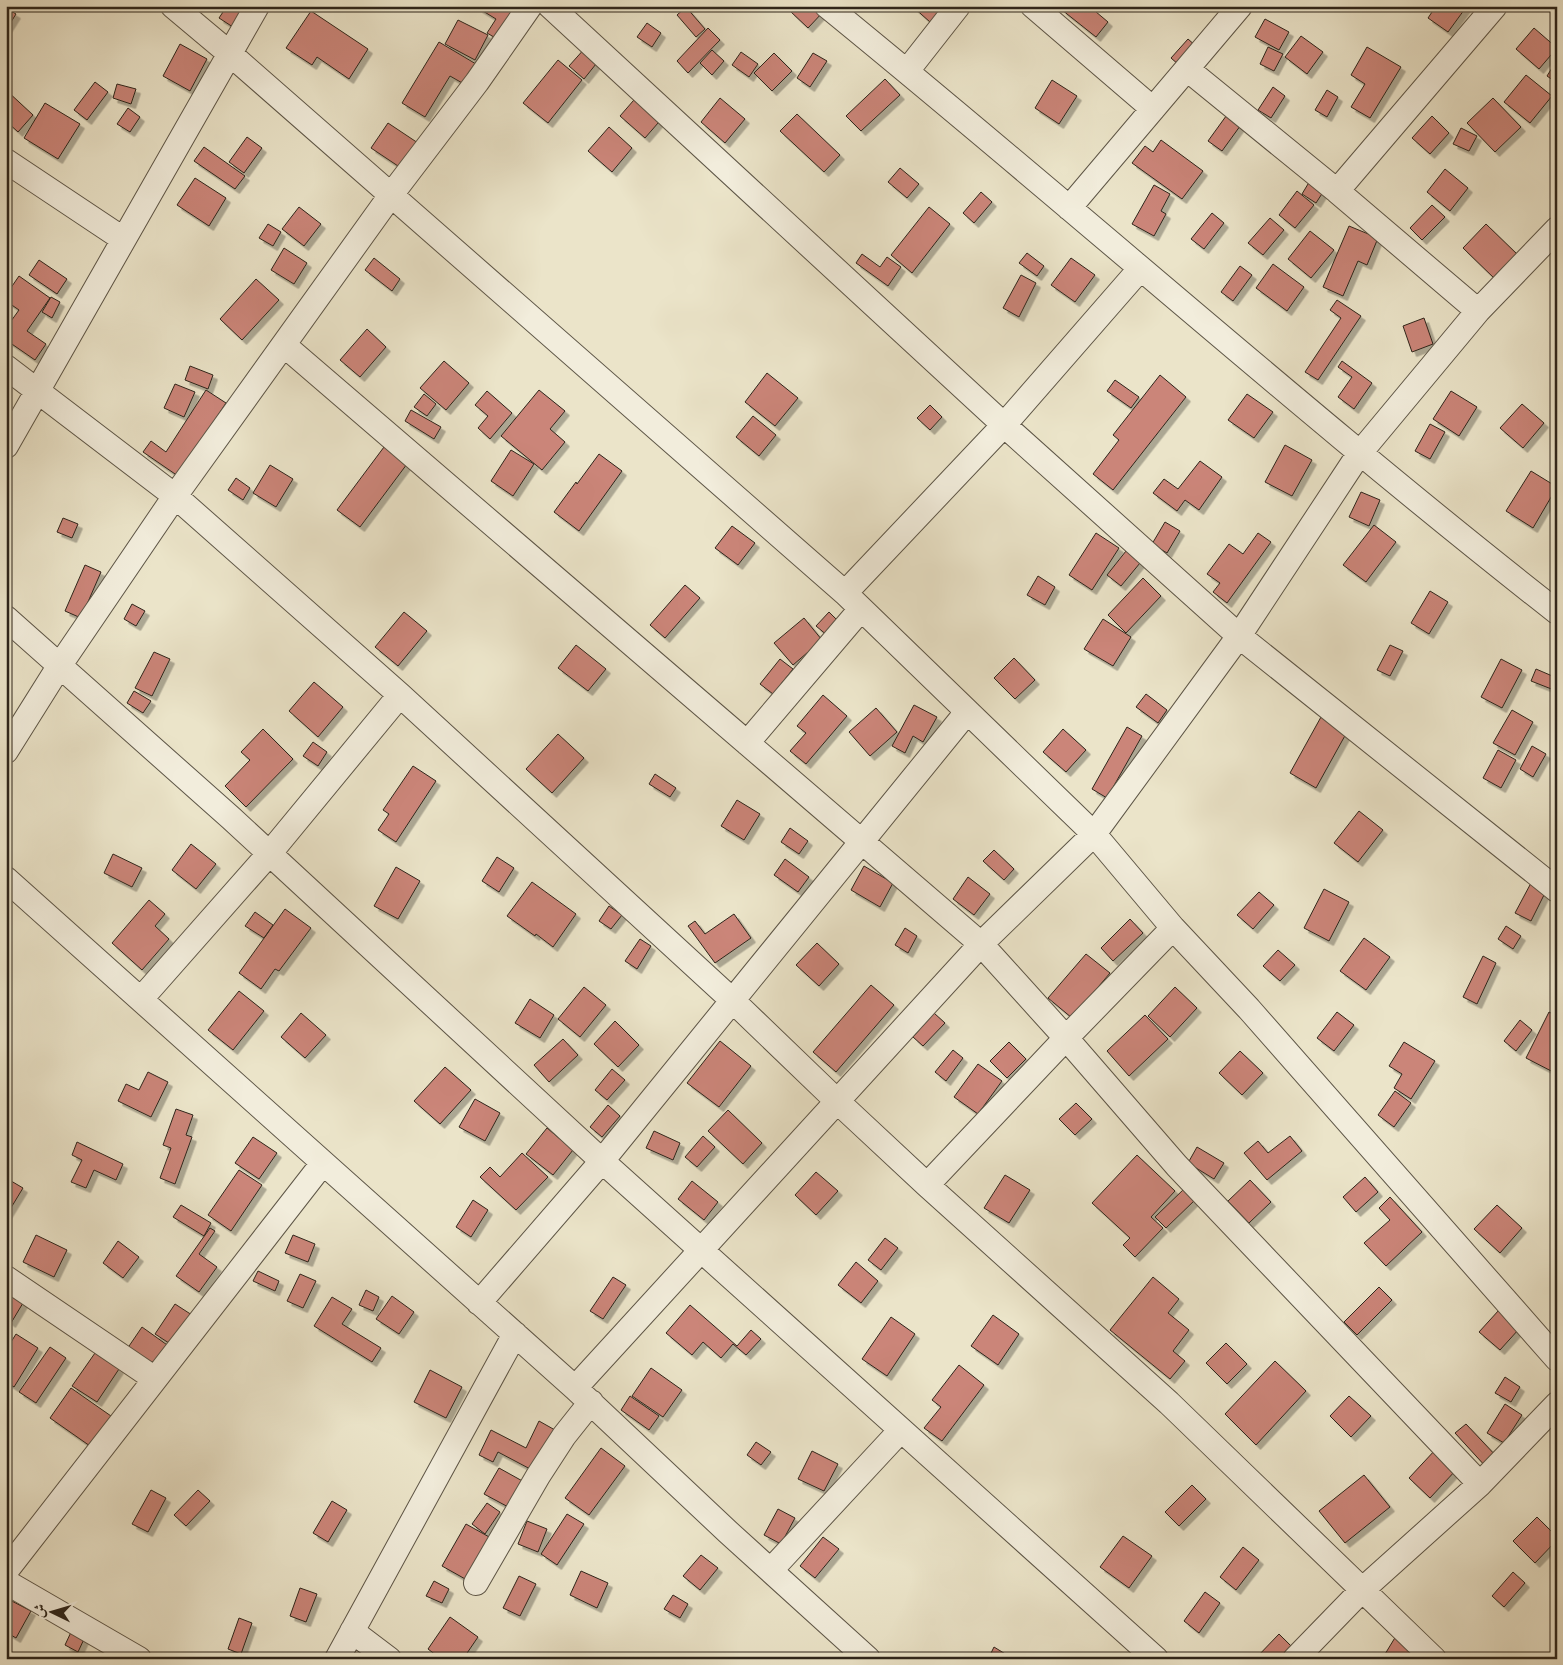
<svg xmlns="http://www.w3.org/2000/svg" width="1563" height="1665" font-family="'IM FELL DW Pica',Amiri,serif">
	<style>
		.building { fill: #cb8579; stroke: #2e251b; filter: url(#shadow) }
		.lines { fill: none; stroke-linecap: round; stroke-linejoin: round }
		.minor-casing { stroke: #5d5546; stroke-width: 26 }
		.minor { stroke: #f2eddc; stroke-width: 24 }
	</style>
	<defs>
		<filter id="shadow"><feDropShadow dx="4.5" dy="4.5" stdDeviation="0" flood-color="#0004"/></filter>
	</defs>
	<rect width="100%" height="100%" fill="#ebe4c9"/>
	<filter id="stains"><feTurbulence type="fractalNoise" baseFrequency=".004" numOctaves="4"/><feColorMatrix values="0 0 0 0 .2 0 0 0 0 .09 0 0 0 0 .02 0 0 0 .5 -.17"/></filter>
	<radialGradient id="worn" r=".72"><stop offset=".6" stop-color="#630" stop-opacity="0"/><stop offset="1" stop-color="#630" stop-opacity=".3"/></radialGradient>
	<path class="building" d="M220,6H251L236,29L219,18L225,9Z
		M479,6H520L499,40L487,33L496,19L478,8Z
		M794,6H818L824,11L808,28L790,11Z
		M912,6H945L930,22Z
		M1065,6H1089L1108,22L1096,37L1062,10Z
		M1436,6H1467L1448,32L1428,18Z
		M686,7L705,29L696,37L677,15Z
		M6,8L16,14L6,30Z
		M311,11L368,49L349,79L317,57L312,65L286,48Z
		M1265,19L1289,32L1279,50L1255,37Z
		M458,20L488,35L475,60L445,44Z
		M647,23L661,33L652,47L637,37Z
		M708,28L720,40L688,73L677,61Z
		M1534,28L1557,48L1539,69L1516,49Z
		M1301,36L1323,52L1307,74L1285,57Z
		M1188,39L1196,46L1179,65L1171,58Z
		M439,42L476,64L464,84L450,76L425,117L402,103Z
		M180,44L207,59L190,91L163,76Z
		M586,47L600,59L584,79L569,66Z
		M1268,47L1283,54L1274,71L1260,64Z
		M1367,47L1401,67L1370,118L1351,107L1365,84L1351,75Z
		M712,50L724,61L712,75L700,63Z
		M741,52L758,64L749,77L732,65Z
		M774,53L792,71L772,91L754,73Z
		M813,53L827,61L810,87L797,78Z
		M558,60L582,80L548,123L523,103Z
		M1557,60V83L1547,76Z
		M1526,75L1552,96L1530,123L1504,102Z
		M885,79L900,95L861,131L846,116Z
		M1052,80L1077,96L1059,124L1035,108Z
		M95,82L108,92L87,120L74,110Z
		M117,84L136,89L131,104L113,98Z
		M1273,87L1285,96L1271,118L1258,110Z
		M6,90L33,115L18,132L6,121Z
		M1327,90L1338,97L1327,117L1315,110Z
		M640,93L665,115L645,138L620,116Z
		M720,98L745,119L725,143L701,122Z
		M1493,98L1521,127L1495,152L1467,123Z
		M45,103L80,124L58,159L24,138Z
		M128,108L140,117L130,132L117,124Z
		M1229,112L1243,122L1222,151L1208,141Z
		M797,114L840,155L824,172L780,131Z
		M1432,116L1449,133L1430,154L1412,138Z
		M388,123L421,145L404,170L371,148Z
		M609,127L632,148L612,172L588,151Z
		M1461,128L1477,136L1469,151L1453,144Z
		M247,137L262,148L244,173L229,162Z
		M1161,140L1203,171L1182,199L1132,163L1145,146L1153,152Z
		M204,147L245,176L235,189L194,161Z
		M900,168L919,184L907,198L888,182Z
		M1445,169L1468,188L1450,211L1427,192Z
		M195,178L226,198L209,226L177,205Z
		M1311,179L1325,189L1316,203L1302,194Z
		M1154,185L1170,194L1161,211L1166,214L1154,236L1132,224Z
		M1297,191L1314,205L1295,228L1279,215Z
		M981,192L992,202L974,223L963,213Z
		M1432,205L1445,217L1422,240L1410,228Z
		M299,207L321,224L304,246L282,229Z
		M929,207L950,224L912,273L891,255Z
		M1212,213L1224,223L1204,249L1191,239Z
		M1270,218L1284,230L1263,255L1248,243Z
		M268,224L281,232L273,246L259,238Z
		M1486,224L1519,256L1496,280L1463,248Z
		M1349,226L1378,238L1367,265L1358,261L1343,296L1323,287Z
		M1310,231L1334,250L1311,278L1288,259Z
		M284,248L307,263L294,284L271,270Z
		M1027,253L1044,266L1037,276L1019,263Z
		M862,254L880,267L887,257L901,267L888,286L856,263Z
		M374,258L400,279L392,291L365,270Z
		M1071,258L1095,275L1075,302L1051,285Z
		M39,260L67,279L57,294L29,275Z
		M1273,264L1304,287L1287,311L1256,288Z
		M1240,266L1252,275L1233,301L1221,292Z
		M1021,275L1036,283L1019,317L1003,308Z
		M19,276L50,298L27,331L46,344L35,360L6,340V328L19,310L6,301V295Z
		M256,279L279,300L242,340L220,319Z
		M51,297L60,302L52,318L42,312Z
		M1337,300L1361,316L1318,380L1305,372L1341,318L1330,310Z
		M1424,318L1433,344L1412,352L1403,326Z
		M367,329L386,347L360,377L340,360Z
		M444,361L469,383L446,410L420,388Z
		M1342,361L1372,383L1354,409L1338,397L1352,377L1338,367Z
		M190,366L213,375L208,389L185,380Z
		M767,373L798,398L775,426L745,402Z
		M1160,375L1186,397L1113,490L1093,474L1119,440L1113,435Z
		M1115,380L1139,397L1131,408L1107,391Z
		M175,384L195,392L184,417L164,408Z
		M206,390L226,403L178,476L143,452L151,441L166,452Z
		M539,390L565,411L550,429L565,442L542,470L501,436Z
		M487,391L512,413L490,439L478,428L488,416L475,405Z
		M1451,391L1477,407L1459,436L1433,419Z
		M424,394L436,404L427,416L414,407Z
		M1247,394L1273,412L1254,438L1228,420Z
		M1522,404L1544,423L1523,448L1500,428Z
		M930,405L942,417L930,430L917,418Z
		M411,410L441,427L434,439L405,421Z
		M753,416L776,435L759,456L736,437Z
		M1430,424L1445,432L1430,459L1415,451Z
		M1285,445L1312,460L1292,496L1265,482Z
		M384,447L407,464L360,527L337,510Z
		M511,450L534,464L513,496L491,481Z
		M599,454L622,471L579,531L554,512L576,482L577,484Z
		M1200,461L1222,477L1199,510L1185,500L1177,511L1153,493L1164,479L1178,489Z
		M270,465L293,479L276,507L253,493Z
		M1531,471L1557,487L1533,528L1506,511Z
		M236,478L250,488L243,500L228,490Z
		M1361,492L1380,500L1369,526L1349,517Z
		M63,518L78,524L72,538L57,532Z
		M1165,522L1180,531L1167,553L1152,544Z
		M1374,525L1396,542L1366,582L1343,565Z
		M732,526L755,543L738,565L715,548Z
		M1096,533L1119,548L1092,590L1069,575Z
		M1258,533L1271,542L1227,603L1213,592L1220,583L1207,574L1229,544L1243,554Z
		M1126,551L1140,563L1121,586L1107,575Z
		M85,565L101,572L81,618L65,611Z
		M1038,576L1055,587L1045,605L1027,595Z
		M1143,578L1161,596L1126,633L1108,615Z
		M685,585L700,598L665,638L650,625Z
		M1430,591L1448,602L1429,634L1411,623Z
		M132,604L145,611L136,626L124,619Z
		M404,612L427,631L398,666L375,647Z
		M829,612L840,623L828,636L816,626Z
		M804,618L822,640L793,665L774,643Z
		M1103,619L1131,637L1113,666L1084,649Z
		M576,645L606,669L588,691L558,668Z
		M1390,645L1403,651L1390,676L1377,670Z
		M154,652L170,659L152,696L135,688Z
		M1014,658L1035,680L1015,699L994,678Z
		M780,659L793,669L773,694L760,684Z
		M1501,659L1522,670L1502,708L1481,697Z
		M1536,669L1557,678V683L1554,690L1531,681Z
		M314,682L343,707L318,737L289,711Z
		M134,691L151,701L143,713L127,703Z
		M1146,694L1167,710L1158,723L1136,707Z
		M823,695L847,716L806,764L790,751L806,733L797,726Z
		M914,705L937,717L923,742L913,736L905,753L892,746Z
		M876,708L897,732L870,756L849,732Z
		M1512,710L1533,722L1515,755L1493,743Z
		M1321,717L1347,732L1316,788L1290,773Z
		M1127,727L1142,736L1107,798L1092,789Z
		M263,729L293,759L246,807L225,786L250,760L241,752Z
		M1063,729L1086,750L1066,772L1043,752Z
		M558,734L584,758L552,793L526,769Z
		M313,742L327,752L318,766L303,756Z
		M1532,746L1546,754L1533,777L1520,769Z
		M1498,750L1516,760L1501,788L1483,778Z
		M413,766L436,781L396,842L378,830L389,814L383,810Z
		M655,774L676,788L670,797L649,784Z
		M737,800L760,814L744,840L721,826Z
		M1359,811L1383,830L1358,862L1334,843Z
		M790,828L808,841L799,854L781,842Z
		M191,844L216,864L196,889L172,870Z
		M994,850L1014,869L1004,880L983,861Z
		M113,854L142,868L132,887L104,873Z
		M497,857L514,868L499,892L482,881Z
		M785,859L809,877L798,892L774,875Z
		M864,866L893,883L880,907L851,890Z
		M396,867L420,881L398,919L374,906Z
		M968,877L990,894L974,915L953,899Z
		M532,882L576,914L553,947L536,934L535,936L507,916Z
		M1531,883L1546,891L1531,921L1515,913Z
		M1324,889L1349,902L1329,941L1304,928Z
		M1259,892L1274,905L1253,929L1237,915Z
		M149,900L165,914L155,926L169,939L142,970L112,943Z
		M609,906L622,915L611,929L599,921Z
		M285,909L311,928L279,971L275,969L261,989L239,973Z
		M255,912L273,925L264,938L245,926Z
		M734,914L751,938L715,963L688,926L695,921L705,934Z
		M1130,919L1143,933L1113,961L1101,948Z
		M1506,926L1521,936L1513,949L1498,939Z
		M905,928L917,936L908,953L895,945Z
		M1364,938L1390,957L1366,990L1340,971Z
		M640,939L651,946L637,969L625,961Z
		M817,943L839,964L819,986L796,965Z
		M1278,950L1295,965L1280,981L1263,966Z
		M1086,954L1110,973L1072,1018L1048,998Z
		M1483,956L1496,963L1477,1004L1463,997Z
		M871,985L894,1005L836,1072L813,1052Z
		M584,987L606,1005L580,1037L558,1019Z
		M1175,987L1197,1008L1170,1037L1148,1016Z
		M239,991L264,1011L233,1050L208,1030Z
		M530,999L554,1015L540,1038L515,1023Z
		M1337,1012L1354,1025L1334,1051L1317,1038Z
		M1549,1012L1557,1016V1074L1526,1058Z
		M301,1013L326,1035L305,1058L281,1037Z
		M934,1013L945,1023L923,1046L913,1037Z
		M1145,1015L1168,1039L1129,1076L1107,1051Z
		M1520,1020L1532,1030L1516,1051L1504,1041Z
		M615,1021L639,1045L618,1067L594,1044Z
		M563,1039L578,1055L549,1082L534,1065Z
		M720,1041L751,1066L719,1107L687,1083Z
		M1009,1042L1026,1059L1007,1078L990,1061Z
		M1404,1042L1435,1061L1411,1099L1394,1088L1402,1074L1389,1066Z
		M953,1050L963,1058L946,1081L935,1072Z
		M1240,1051L1263,1073L1242,1095L1219,1073Z
		M978,1064L1002,1081L978,1114L954,1097Z
		M445,1067L471,1090L440,1124L414,1101Z
		M612,1069L625,1080L607,1100L595,1090Z
		M148,1072L168,1082L151,1117L118,1101L126,1084L139,1090Z
		M1395,1091L1411,1103L1394,1127L1378,1115Z
		M475,1099L500,1113L485,1141L459,1127Z
		M1076,1103L1092,1119L1075,1135L1059,1119Z
		M608,1105L620,1116L602,1137L590,1127Z
		M176,1109L193,1115L186,1135L192,1137L175,1184L160,1178L171,1148L163,1145Z
		M728,1110L762,1143L743,1164L708,1131Z
		M547,1128L573,1150L553,1175L526,1154Z
		M654,1131L680,1143L673,1160L646,1148Z
		M703,1136L715,1147L697,1167L685,1157Z
		M1290,1136L1302,1151L1267,1180L1244,1153L1258,1141L1268,1153Z
		M253,1137L277,1153L259,1179L235,1163Z
		M77,1142L123,1164L116,1180L94,1170L86,1188L71,1182L82,1160L72,1155Z
		M1197,1147L1224,1163L1214,1179L1188,1163Z
		M522,1153L548,1177L516,1210L480,1177L490,1167L500,1177Z
		M1137,1155L1175,1191L1151,1217L1163,1228L1135,1257L1123,1245L1130,1238L1092,1203Z
		M239,1170L262,1185L231,1231L208,1215Z
		M816,1172L838,1191L816,1215L795,1195Z
		M1005,1175L1030,1190L1009,1223L984,1208Z
		M1365,1177L1378,1192L1356,1212L1343,1197Z
		M6,1178L23,1188L6,1216Z
		M1250,1180L1271,1202L1249,1223L1228,1201Z
		M692,1181L718,1202L704,1220L678,1199Z
		M1185,1188L1196,1199L1166,1228L1155,1217Z
		M1390,1197L1422,1232L1386,1266L1364,1243L1390,1220L1379,1208Z
		M473,1200L488,1210L471,1237L456,1227Z
		M181,1205L211,1223L204,1236L173,1217Z
		M1497,1205L1522,1228L1500,1253L1474,1229Z
		M210,1228L215,1231L199,1254L217,1267L199,1292L176,1276Z
		M36,1235L67,1250L54,1277L23,1262Z
		M293,1235L315,1244L308,1262L285,1253Z
		M885,1238L898,1248L881,1270L868,1260Z
		M118,1241L139,1257L123,1278L103,1263Z
		M856,1262L878,1281L861,1303L838,1285Z
		M258,1271L279,1281L275,1291L253,1281Z
		M300,1274L316,1281L303,1308L287,1301Z
		M613,1277L626,1285L603,1319L590,1311Z
		M1153,1277L1179,1299L1168,1313L1189,1330L1173,1351L1185,1361L1170,1379L1110,1330Z
		M1379,1287L1392,1300L1357,1335L1344,1322Z
		M366,1290L379,1297L373,1311L359,1305Z
		M8,1293L23,1303L11,1323L6,1319V1296Z
		M392,1296L414,1312L399,1334L376,1319Z
		M332,1297L352,1309L342,1324L381,1348L372,1362L314,1326Z
		M175,1304L192,1315L172,1345L155,1334Z
		M690,1305L737,1346L751,1330L761,1339L746,1355L733,1344L721,1358L703,1342L692,1355L666,1333Z
		M1499,1310L1519,1329L1500,1350L1479,1332Z
		M993,1315L1019,1334L998,1365L971,1346Z
		M891,1317L915,1334L887,1376L862,1359Z
		M142,1327L170,1347L155,1369L127,1349Z
		M16,1334L38,1348L14,1387L6,1382V1350Z
		M1226,1343L1247,1364L1227,1384L1206,1363Z
		M50,1347L66,1358L36,1403L19,1392Z
		M95,1353L119,1369L97,1402L72,1386Z
		M1275,1361L1306,1391L1256,1445L1225,1414Z
		M959,1365L984,1385L942,1441L924,1428L941,1407L932,1400Z
		M651,1368L682,1390L663,1417L632,1396Z
		M430,1370L462,1387L446,1418L414,1402Z
		M1505,1377L1520,1387L1511,1402L1495,1393Z
		M71,1388L111,1416L90,1446L50,1418Z
		M630,1396L659,1416L649,1430L621,1410Z
		M1349,1396L1371,1416L1351,1437L1330,1416Z
		M1505,1404L1522,1415L1504,1443L1487,1433Z
		M539,1421L555,1430L534,1471L498,1452L493,1462L479,1455L491,1430L526,1448Z
		M1466,1424L1498,1458L1487,1468L1455,1433Z
		M756,1442L771,1452L761,1465L747,1455Z
		M601,1448L625,1466L589,1515L565,1498Z
		M1436,1449L1457,1469L1430,1498L1409,1478Z
		M812,1451L838,1464L824,1491L798,1479Z
		M499,1468L526,1483L512,1509L484,1494Z
		M1364,1475L1390,1507L1345,1543L1319,1511Z
		M1192,1485L1206,1499L1179,1526L1165,1512Z
		M151,1490L166,1498L148,1532L132,1524Z
		M198,1490L210,1501L186,1526L174,1515Z
		M332,1501L347,1510L328,1542L313,1533Z
		M487,1503L500,1512L485,1534L472,1524Z
		M778,1509L795,1518L781,1544L764,1535Z
		M567,1514L584,1524L557,1565L541,1554Z
		M1537,1517L1557,1537V1540L1535,1563L1513,1541Z
		M527,1521L547,1529L538,1552L518,1544Z
		M466,1524L491,1538L467,1580L442,1566Z
		M1123,1536L1152,1556L1129,1588L1100,1567Z
		M823,1537L839,1549L815,1578L800,1566Z
		M1243,1547L1259,1560L1236,1590L1220,1577Z
		M701,1555L718,1568L700,1590L683,1576Z
		M581,1571L608,1583L597,1608L570,1595Z
		M1513,1572L1525,1583L1504,1607L1492,1596Z
		M519,1576L536,1584L520,1616L503,1608Z
		M434,1581L449,1589L442,1603L426,1596Z
		M300,1588L317,1594L306,1622L290,1616Z
		M1205,1592L1220,1603L1199,1633L1184,1621Z
		M673,1595L688,1604L680,1618L664,1609Z
		M6,1598L31,1611L16,1638L6,1632Z
		M450,1617L478,1637L463,1659H441L428,1649Z
		M239,1618L252,1623L241,1654L228,1649Z
		M72,1630L85,1637L78,1652L65,1645Z
		M1279,1634L1294,1649L1284,1659H1255Z
		M1396,1636L1414,1647L1406,1659H1382Z
		M994,1647L1007,1655L1005,1659H988Z"/>
	<g class="lines">
		<g class="minor-casing">
			<path id="minor" d="M173,6L229,53L845,593L1094,834L1173,928L1249,1009L1557,1359
				M550,6L1004,425L1239,636L1557,890
				M827,6C1073,206 1308,417 1557,612
				M1033,6L1153,109
				M1187,69L1337,191L1478,311
				M907,71L958,6
				M6,161L123,239
				M1337,191L1495,6
				M1069,208L1240,6
				M284,345L981,944L1066,1038L1177,1166L1480,1484
				M6,367L175,496L400,695L732,1000L838,1102L927,1185L1169,1403L1434,1659
				M6,446L257,6
				M845,593L1004,425L1140,269
				M6,618L231,818L602,1161L1156,1659
				M747,743L861,609
				M6,751L60,665L175,496L391,195L477,82L530,6
				M6,879L575,1388L728,1532L868,1659
				M141,999L269,854L400,695
				M927,1185L1066,1038L1173,928
				M6,1278L155,1379
				M479,1303L602,1161L967,712
				M575,1388L981,944L1094,834L1239,636L1359,454L1478,311L1557,229
				M771,1570L901,1430
				M6,1571L323,1163
				M6,1582L139,1659
				M476,1583L538,1476L564,1436L591,1402
				M352,1631L389,1659
				M337,1659L515,1334
				M1295,1659L1362,1590L1480,1484L1557,1404"/>
		</g>
		<use href="#minor" class="minor"/>
	</g>
	<rect width="1563" height="1665" fill="none" stroke="#ebe4c9" stroke-width="25"/>
	<rect x="8" y="8" width="1548" height="1650" fill="none" stroke="#2e251b" stroke-width="2.5"/>
	<rect x="12" y="12" width="1538" height="1640" fill="none" stroke="#2e251b"/>
	<g transform="translate(52 1612) rotate(275)" stroke="#f2eddc" stroke-width="4" paint-order="stroke">
	<path d="M0-4L9 19L0 12L-9 19Z" fill="#2e251b"/>
	<text y="-8" font-size="14" font-weight="bold" text-anchor="middle" fill="#2e251b">ش</text>
	</g>
	<rect width="100%" height="100%" filter="url(#stains)"/>
	<rect width="100%" height="100%" fill="url(#worn)"/>
</svg>
